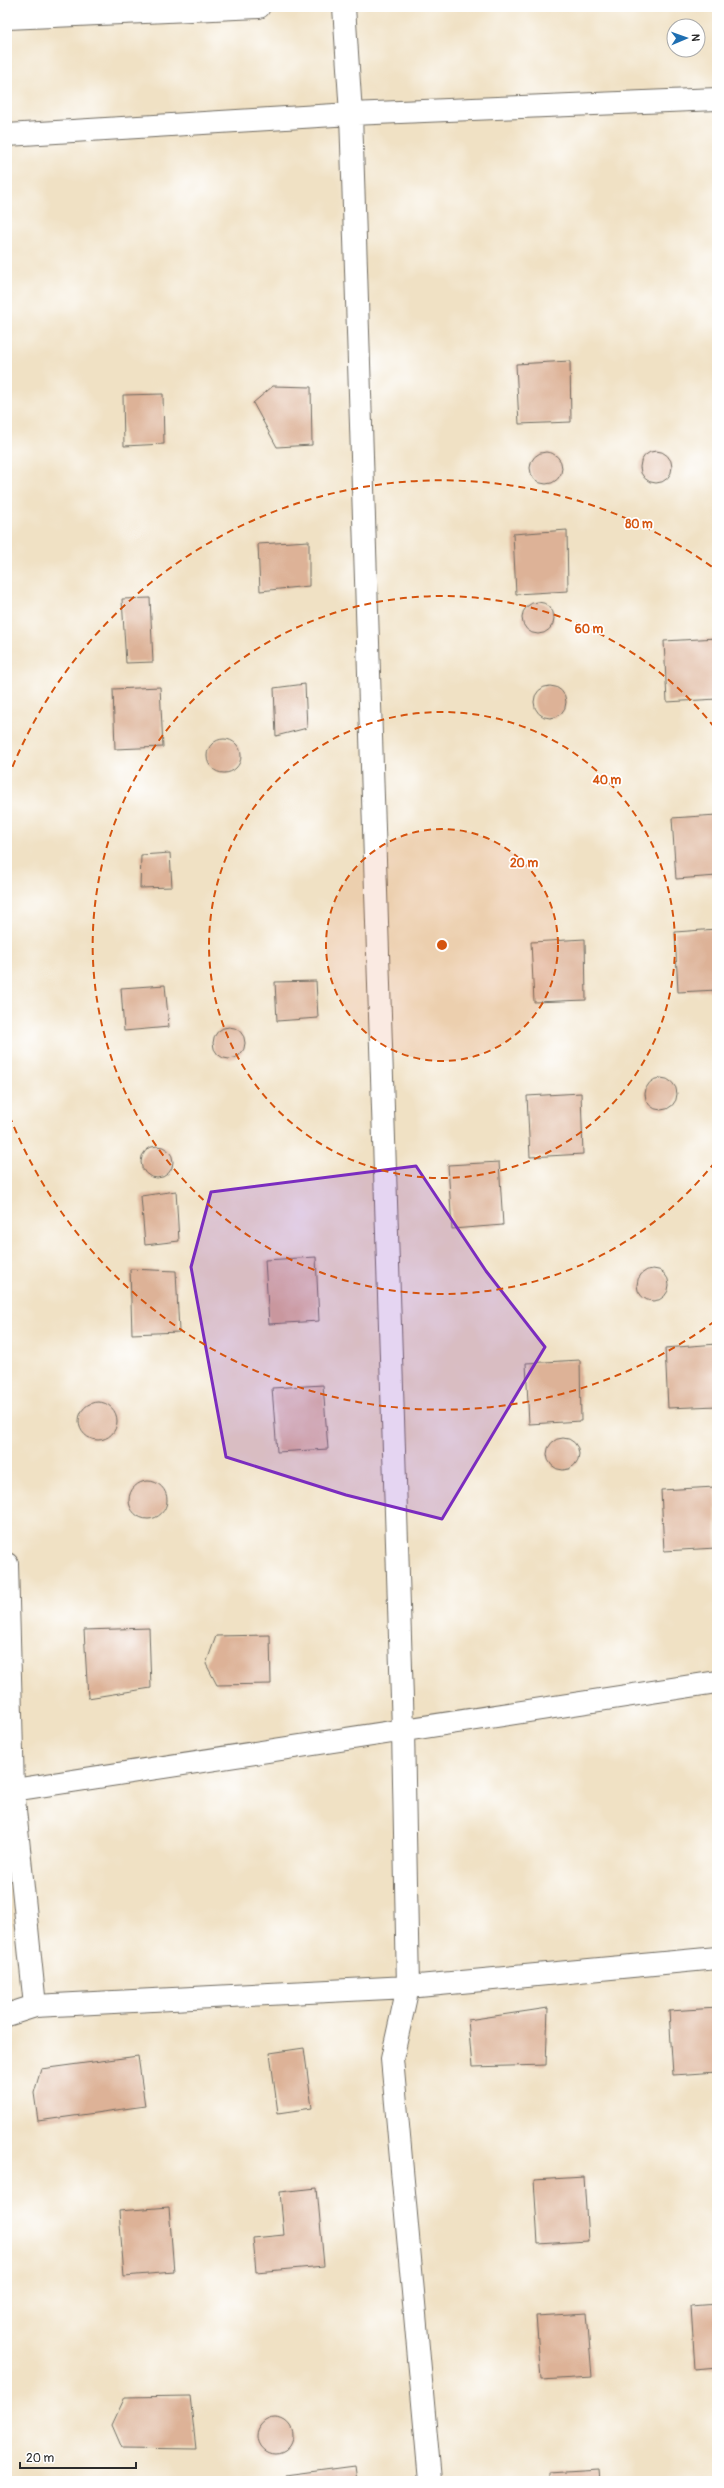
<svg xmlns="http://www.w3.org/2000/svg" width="724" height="2488" font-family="Pangolin,sans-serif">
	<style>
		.building { fill: #ddb297 }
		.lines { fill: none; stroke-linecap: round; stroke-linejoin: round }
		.minor-casing { stroke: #706b61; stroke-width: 24 }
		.minor { stroke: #fff; stroke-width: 22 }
		.marked { fill: #7b2cbf; fill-opacity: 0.2; stroke: #7b2cbf; stroke-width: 3; stroke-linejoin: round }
		.ring { fill: none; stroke: #d5540f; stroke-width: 2; stroke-dasharray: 7 5 }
		.centre { fill: #d5540f; stroke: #fff; stroke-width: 2 }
		.ring-label { font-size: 12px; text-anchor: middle; font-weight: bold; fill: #d5540f; stroke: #fff; stroke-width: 3.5; stroke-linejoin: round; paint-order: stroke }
	</style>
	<rect width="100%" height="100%" fill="#fff"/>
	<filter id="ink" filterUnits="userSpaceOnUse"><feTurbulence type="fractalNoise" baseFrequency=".025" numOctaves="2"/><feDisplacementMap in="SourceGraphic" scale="8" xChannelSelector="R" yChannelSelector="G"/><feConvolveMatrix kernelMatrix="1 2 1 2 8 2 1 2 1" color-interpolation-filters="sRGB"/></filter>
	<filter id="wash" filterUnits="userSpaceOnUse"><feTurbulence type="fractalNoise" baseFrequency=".012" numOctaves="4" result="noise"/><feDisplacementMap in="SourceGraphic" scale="16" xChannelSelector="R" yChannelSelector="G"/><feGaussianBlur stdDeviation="0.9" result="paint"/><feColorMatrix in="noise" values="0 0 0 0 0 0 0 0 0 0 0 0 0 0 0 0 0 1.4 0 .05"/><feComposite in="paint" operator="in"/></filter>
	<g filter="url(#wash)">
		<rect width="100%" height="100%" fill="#f0e1c4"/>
		<g id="blocks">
			<path class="building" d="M570,361L571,422L519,424L516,364Z
				M273,386L311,387L312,445L277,447L253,403Z
				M163,394L164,444L124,446L123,395Z
				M640 467a16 16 0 1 1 32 0a16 16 0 1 1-32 0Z
				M530 468a16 16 0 1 1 32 0a16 16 0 1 1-32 0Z
				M567,530L568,591L516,594L513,534Z
				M309,541V586L260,591L258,544Z
				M150,598L153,662L126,663L122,599Z
				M522 618a16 16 0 1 1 32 0a16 16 0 1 1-32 0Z
				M717,638V699L667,702L664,641Z
				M305,684L307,728L276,736L274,688Z
				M534 702a16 16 0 1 1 32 0a16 16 0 1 1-32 0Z
				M160,687L163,747L115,749L113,689Z
				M207 756a17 17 0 1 1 34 0a17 17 0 1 1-34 0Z
				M717,815V876L676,879L672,818Z
				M170,853L172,887L140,888L141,855Z
				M717,929V990L678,992L675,932Z
				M585,939L586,1000L534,1002L531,942Z
				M316,981L318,1018L277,1021L275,982Z
				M165,985L169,1027L124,1031L121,988Z
				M213 1043a16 16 0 1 1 32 0a16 16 0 1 1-32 0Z
				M645 1094a16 16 0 1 1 32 0a16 16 0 1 1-32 0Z
				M581,1093L583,1154L530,1157L527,1096Z
				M141 1162a16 16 0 1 1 32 0a16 16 0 1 1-32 0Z
				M499,1162L503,1225L452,1229L448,1165Z
				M176,1191L179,1241L145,1245L141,1196Z
				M316,1257L319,1321L269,1324L265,1260Z
				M130,1269L176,1271L179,1332L132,1334Z
				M637 1285a16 16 0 1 1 32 0a16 16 0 1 1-32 0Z
				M717,1344V1406L668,1408L665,1348Z
				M580,1360L581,1421L529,1424L526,1363Z
				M323,1385L328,1449L277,1452L272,1388Z
				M79 1421a19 19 0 1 1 38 0a19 19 0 1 1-38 0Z
				M547 1454a16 16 0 1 1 32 0a16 16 0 1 1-32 0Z
				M129 1500a19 19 0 1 1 38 0a19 19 0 1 1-38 0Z
				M715,1487L716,1548L664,1551L661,1490Z
				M149,1628L151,1688L88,1698L84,1630Z
				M270,1635L271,1684L217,1685L206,1664L216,1636Z
				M548,2008L546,2065L472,2067L468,2020Z
				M717,2008V2072L673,2075L669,2011Z
				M304,2048L312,2108L278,2113L270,2053Z
				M138,2056L145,2106L38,2121L34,2093L41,2069Z
				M584,2177L588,2241L538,2244L534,2180Z
				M317,2188L324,2266L256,2272L253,2238L284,2235L280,2192Z
				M169,2207L174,2272L124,2276L119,2211Z
				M717,2304V2368L695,2370L691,2306Z
				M587,2313L592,2377L541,2380L536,2316Z
				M190,2396L196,2449L122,2448L112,2425L125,2397Z
				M257 2436a18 18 0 1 1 36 0a18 18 0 1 1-36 0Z
				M355,2466L357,2481H286V2475Z
				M599,2470L600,2481H549V2473Z"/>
		</g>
	</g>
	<g filter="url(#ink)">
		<use href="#blocks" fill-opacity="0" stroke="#706b61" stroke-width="1"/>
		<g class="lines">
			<g class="minor-casing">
				<path id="minor" d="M344,7L351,114L403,1730L408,1987L392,2059L430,2481
					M7,18L259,7
					M7,135L351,114L717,99
					M7,1564L13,1790L35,2006
					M7,1791L717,1682
					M7,2015L35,2006L408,1987L717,1958"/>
			</g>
			<use href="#minor" class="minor"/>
		</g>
	</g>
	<path class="marked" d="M416,1166L486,1271L545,1347L442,1519L346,1495L226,1457L191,1267L211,1192Z"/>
	<circle cx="442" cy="945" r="116" fill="#d5540f" fill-opacity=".12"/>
	<g class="ring">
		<circle cx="442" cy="945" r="116"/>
		<circle cx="442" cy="945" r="233"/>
		<path d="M715 1162A349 349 0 1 1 715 728"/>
		<path d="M715 1321A465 465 0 0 1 8 1112M8 778A465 465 0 0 1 715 569"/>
	</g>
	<circle cx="442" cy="945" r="6" class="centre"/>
	<g class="ring-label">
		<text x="639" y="528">80 m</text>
		<text x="589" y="633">60 m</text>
		<text x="607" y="784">40 m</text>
		<text x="524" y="867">20 m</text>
	</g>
	<rect width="724" height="2488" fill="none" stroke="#fff" stroke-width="24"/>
	<g transform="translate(686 38) rotate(88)"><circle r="19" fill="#ffffff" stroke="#aaaaaa"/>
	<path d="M0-3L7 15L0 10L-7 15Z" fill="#1f6fb2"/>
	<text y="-6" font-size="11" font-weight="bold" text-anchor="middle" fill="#2b2b2b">N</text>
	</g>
	<path d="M20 2462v6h116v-6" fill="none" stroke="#2b2b2b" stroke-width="2"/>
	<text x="26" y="2462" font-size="12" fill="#2b2b2b" stroke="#ffffff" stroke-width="3" paint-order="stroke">20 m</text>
</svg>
